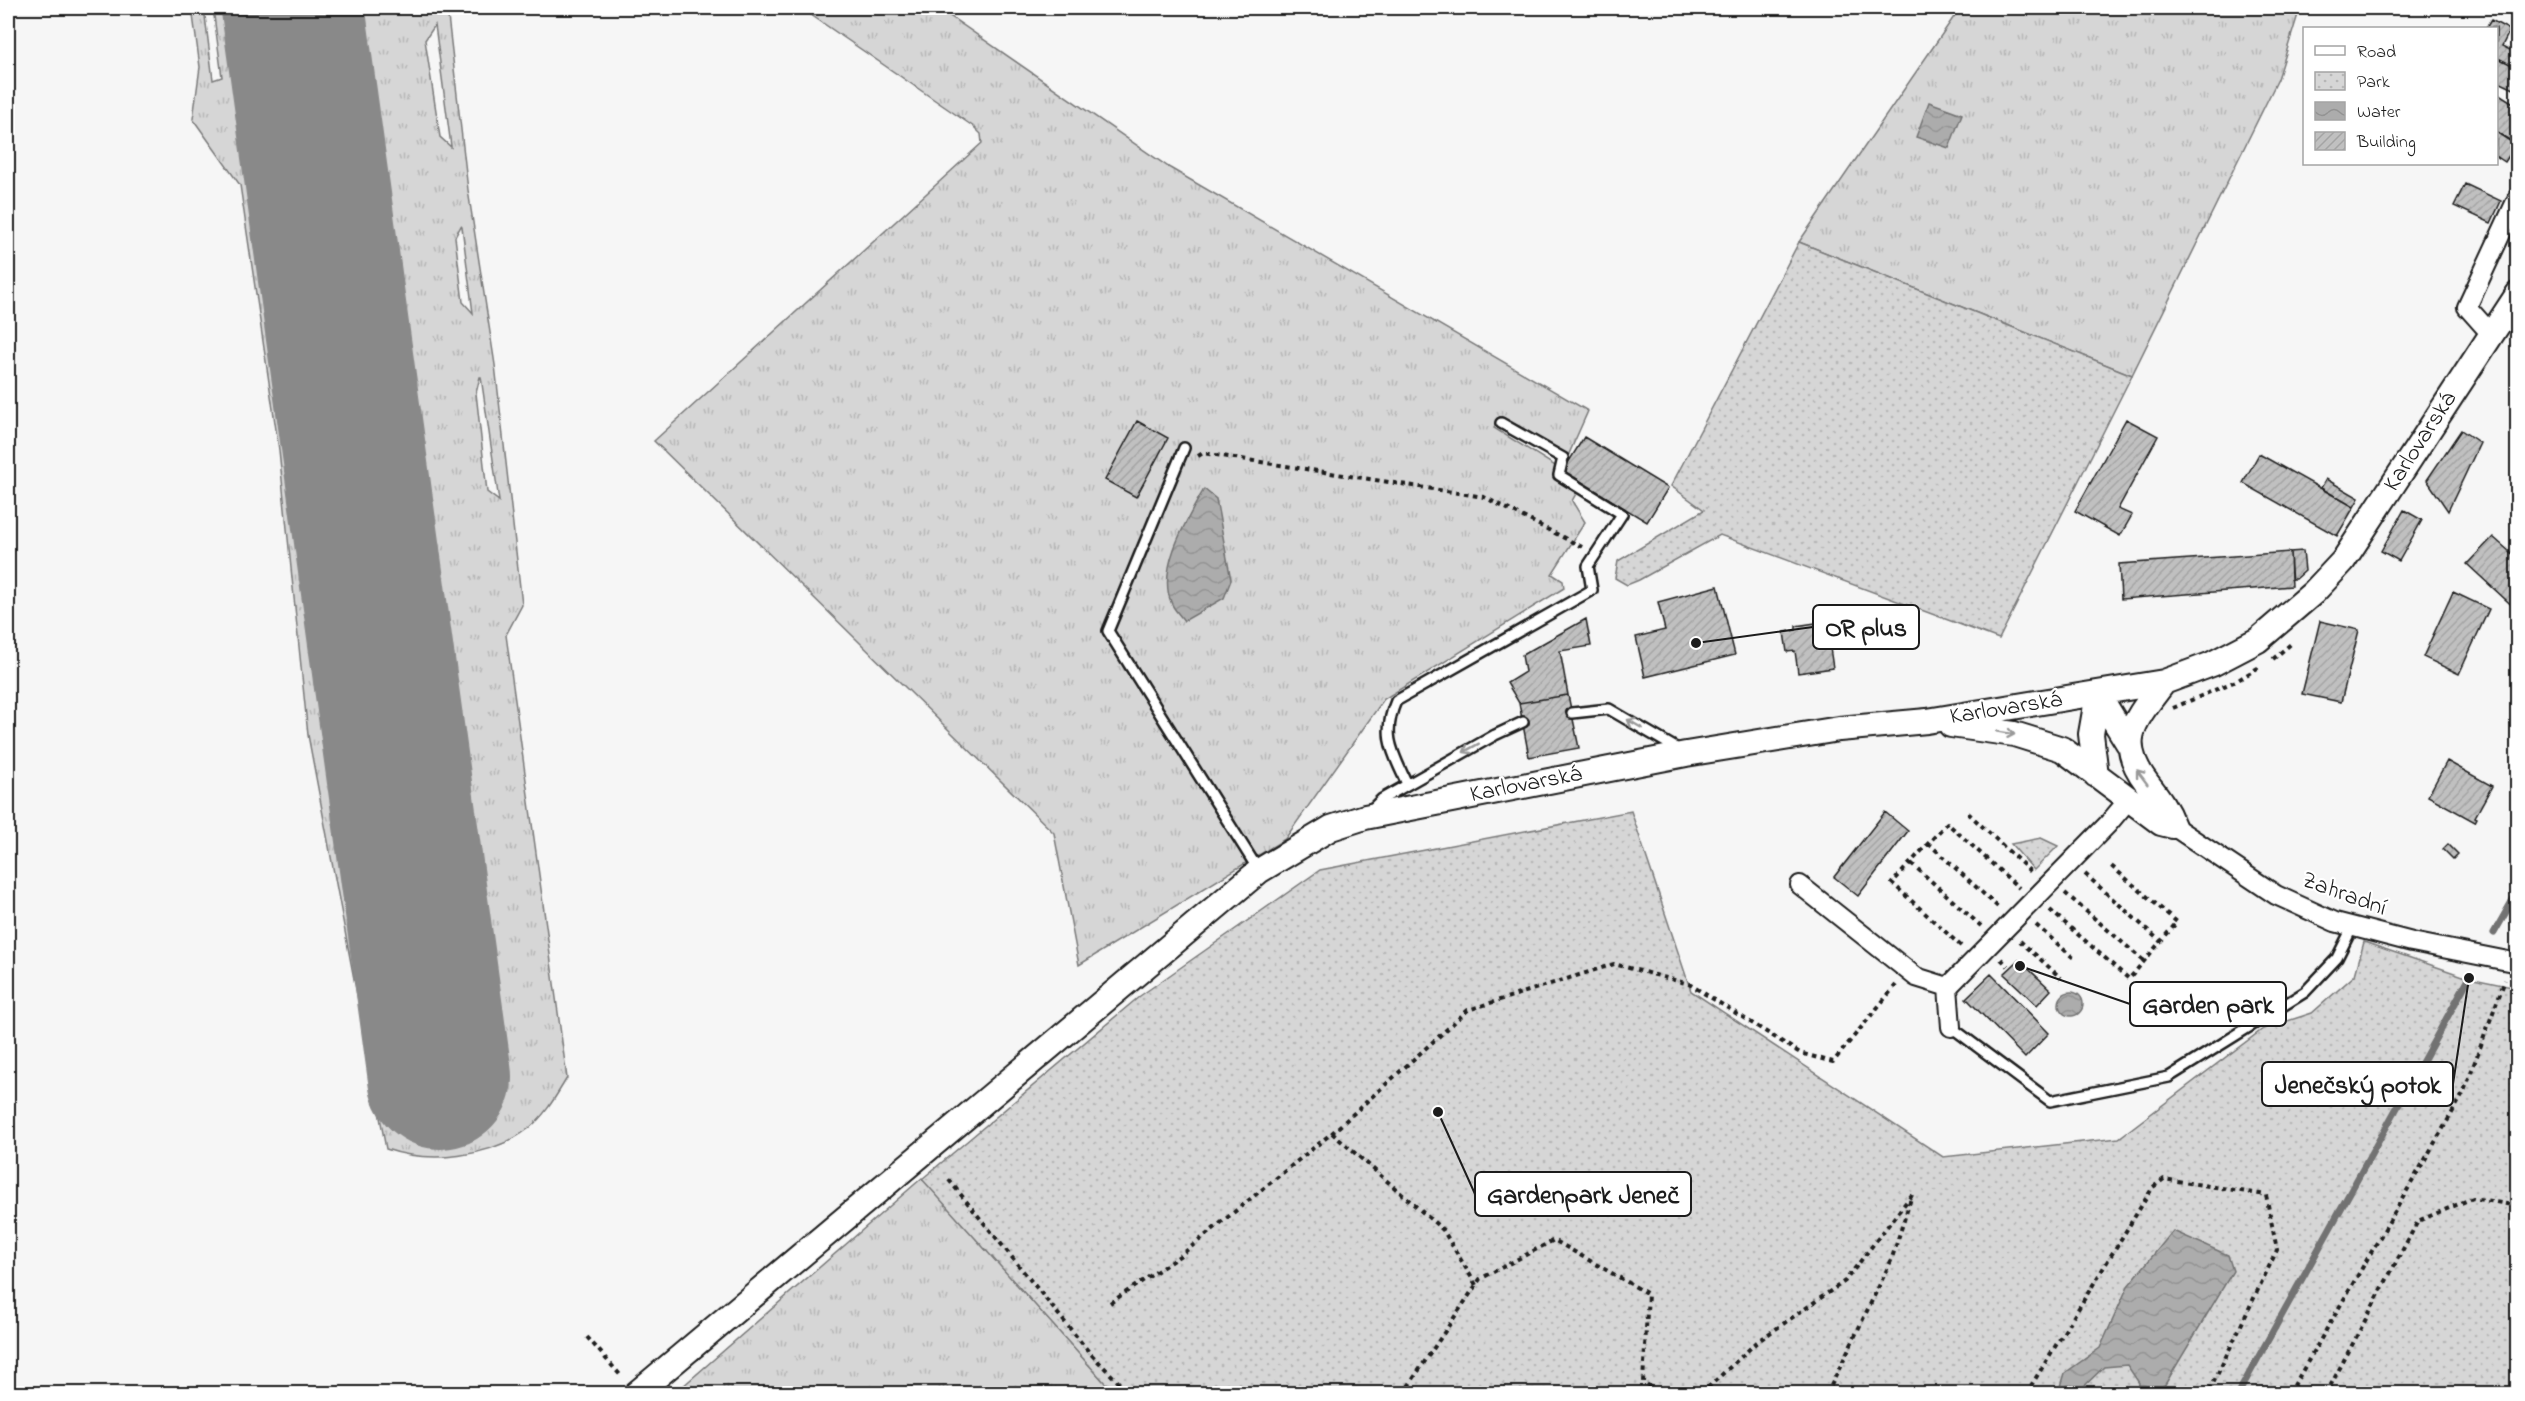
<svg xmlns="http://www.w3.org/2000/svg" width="2525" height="1401" font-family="'Indie Flower',sans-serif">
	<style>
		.grass { fill: url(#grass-tufts); stroke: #797979; stroke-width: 1.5; fill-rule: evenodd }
		.park { fill: url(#park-dots); stroke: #797979; stroke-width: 1.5 }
		.water { fill: url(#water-waves); stroke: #727272; stroke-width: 1.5 }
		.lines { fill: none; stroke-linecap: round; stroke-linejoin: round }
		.stream { stroke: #727272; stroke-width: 7 }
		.runway { stroke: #898989; stroke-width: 144 }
		.building { fill: url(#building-hatch); stroke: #1c1c1c; stroke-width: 1.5 }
		.lane-casing { stroke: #1c1c1c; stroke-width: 14 }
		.street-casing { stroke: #1c1c1c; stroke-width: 22 }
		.secondary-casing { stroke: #1c1c1c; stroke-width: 28 }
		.path { stroke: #1c1c1c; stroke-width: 4; stroke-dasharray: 4.5 4.5; stroke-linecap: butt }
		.lane { stroke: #fff; stroke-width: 9 }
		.street { stroke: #fff; stroke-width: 18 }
		.secondary { stroke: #fff; stroke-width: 24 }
		.oneway { stroke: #999 }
		.labels { text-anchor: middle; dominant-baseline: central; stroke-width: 4.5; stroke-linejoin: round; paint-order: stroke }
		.street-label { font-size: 24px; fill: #1c1c1c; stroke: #fff }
		.leader { fill: none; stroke: #1c1c1c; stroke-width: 2 }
		.callout-dot { fill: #1c1c1c; stroke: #fff; stroke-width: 2 }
		.callout { fill: #fff; stroke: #1c1c1c; stroke-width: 2 }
		.callout-label { font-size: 26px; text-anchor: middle; font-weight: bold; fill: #1c1c1c }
	</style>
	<defs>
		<pattern id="grass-tufts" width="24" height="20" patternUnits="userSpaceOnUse" patternTransform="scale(1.5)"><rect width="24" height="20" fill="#d6d6d6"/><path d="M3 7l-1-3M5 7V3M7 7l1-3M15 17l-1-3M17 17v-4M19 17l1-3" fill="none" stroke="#b7b7b7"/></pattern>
		<pattern id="park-dots" width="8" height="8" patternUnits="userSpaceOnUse" patternTransform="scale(1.5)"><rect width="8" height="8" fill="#d6d6d6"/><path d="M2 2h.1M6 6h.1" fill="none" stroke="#b7b7b7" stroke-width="1.8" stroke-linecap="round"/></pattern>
		<pattern id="water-waves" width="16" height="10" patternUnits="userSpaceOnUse" patternTransform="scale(1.5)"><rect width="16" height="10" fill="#acacac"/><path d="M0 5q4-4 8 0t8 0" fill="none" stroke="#939393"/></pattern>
		<pattern id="building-hatch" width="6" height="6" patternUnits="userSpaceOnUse" patternTransform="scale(1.5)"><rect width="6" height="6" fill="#c0c0c0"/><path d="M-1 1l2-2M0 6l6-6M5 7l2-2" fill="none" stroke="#a4a4a4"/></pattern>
	</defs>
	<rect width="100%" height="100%" fill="#f6f6f6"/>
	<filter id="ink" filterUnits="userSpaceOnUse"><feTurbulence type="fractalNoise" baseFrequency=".0167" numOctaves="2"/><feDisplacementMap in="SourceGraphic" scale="12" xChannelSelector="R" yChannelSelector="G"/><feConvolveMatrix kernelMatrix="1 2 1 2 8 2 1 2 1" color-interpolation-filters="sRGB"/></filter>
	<g filter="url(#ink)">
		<path class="grass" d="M192,8H204L213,80L222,77L213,8H447L468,190L495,365L522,605L506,635L567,1078C556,1096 545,1116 528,1129C490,1158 429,1164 386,1149L308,735L279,450L240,185L193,119L200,67ZM435,25L451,146V147L440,137L425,40ZM461,226L462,227L473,313L463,302L455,237ZM480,377H481L499,501L487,492L476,393Z
			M801,8H938L1170,168L1588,411L1568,456L1500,417L1494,428L1557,467L1578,490L1572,501L1585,522L1552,574L1563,581L1564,588L1384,699L1285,839L1079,965L1054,833L654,441L982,143L981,134L974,127Z
			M1960,8H2300L2278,79L2132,375L1799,242Z
			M922,1178L1114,1393L674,1394Z"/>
		<path class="park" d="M1799,242L2132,375L1999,639L1720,535L1639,580L1627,585L1615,578L1618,561L1704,510L1671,486Z
			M1631,811L1691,991L1943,1157L2119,1138L2263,1029L2312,1013L2355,975L2364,942L2469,978L2517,988V1393H1114L922,1179L1140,996L1320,870Z
			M2041,838L2058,846L2034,870L2011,844Z"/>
		<path class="water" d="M1929,102L1962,114L1949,148L1916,137Z
			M1204,489L1216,499L1231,580L1224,598L1184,621C1180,615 1173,609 1171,602C1157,567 1188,518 1204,489Z
			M2059 1004a12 12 0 1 1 24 0a12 12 0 1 1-24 0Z
			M2173,1231L2228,1255L2233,1271L2160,1393H2138L2139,1383L2127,1365L2104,1367L2077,1393H2059L2065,1373L2100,1348L2128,1286Z"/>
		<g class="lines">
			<path class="stream" d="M2494,933L2518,891
				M2238,1394L2469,978"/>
			<path class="runway" d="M293,8L440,1077"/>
		</g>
		<path class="building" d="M2491,20L2510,30L2502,46L2518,54V68L2496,57V28H2486Z
			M2496,57L2518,68V91L2499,82Z
			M2496,92L2518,106V145L2496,132Z
			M2496,132L2516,145L2505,162L2496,156Z
			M2465,184L2501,201L2491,223L2454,206Z
			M2126,419L2158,436L2118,509L2132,515L2120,536L2075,511Z
			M1137,421L1168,438L1136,497L1105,480Z
			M2461,430L2480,443L2448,511L2427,480Z
			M1584,437L1668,488L1647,522L1563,471Z
			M2259,454L2354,507L2337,536L2243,483Z
			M2326,479L2359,498L2354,507L2321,488Z
			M2404,510L2422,520L2399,561L2381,551Z
			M2493,537L2518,559V611L2467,564Z
			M2303,551L2305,571L2296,579H2291L2290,552Z
			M2290,552L2292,586L2121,599L2119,564Z
			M1718,586L1735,655L1645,677L1636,637L1665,630L1658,602Z
			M2453,592L2489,609L2459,674L2423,657Z
			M1586,619L1591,646L1560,651L1568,695L1519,703L1507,683L1525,672L1522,655Z
			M1835,620L1838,647L1830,648L1833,668L1798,673L1795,651L1787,652L1784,632L1796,630V626Z
			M2320,621L2359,630L2341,702L2302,694Z
			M1568,695L1579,748L1529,757L1519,703Z
			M2447,761L2492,786L2475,817L2477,818L2475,822L2428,796Z
			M1885,812L1908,831L1858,896L1834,877Z
			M2448,844L2458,854L2453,859L2443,849Z
			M2019,960L2051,990L2037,1005L2004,974Z
			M1991,974L2049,1033L2025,1058L1966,998Z"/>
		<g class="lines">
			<g class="lane-casing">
				<path id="lane" d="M1184,448L1108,631L1259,871
					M1572,713L1609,709L1681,751
					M1407,784C1393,753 1381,736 1396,701L1592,590L1588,566L1622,514L1559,475L1563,458L1501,423
					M1370,811L1382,799L1495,735L1523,722
					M1951,1027L2050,1101L2169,1077L2305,992L2337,958L2352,928"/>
			</g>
			<g class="street-casing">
				<path id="street" d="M2491,334L2467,307L2518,197
					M2173,826L2276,895L2335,922L2412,942L2518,963
					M1800,885L1916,977L1948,987
					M1951,1027L1948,987L2108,824L2129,799"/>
			</g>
			<g class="secondary-casing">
				<path id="secondary" d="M2164,682C2136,719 2114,740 2147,783C2158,797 2167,809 2173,826
					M2098,694L2128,743
					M1951,725L2014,734L2062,749L2161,823L2173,826
					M2096,775L2091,734L2098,694
					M636,1394L1259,871L1331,828L1365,817L1686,754L1839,729L1927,721L2164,682L2212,664L2258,640L2313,593L2343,561L2518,294"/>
			</g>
			<path class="path" d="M1198,456L1203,453L1484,497L1582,547
				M2273,659L2292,643
				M2173,708L2238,680L2261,666
				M1968,813L2033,874
				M1928,843L1999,908
				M1911,863L1981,926
				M2085,874L2161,942
				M2065,893L2144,961
				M2050,910L2129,979L2177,922L2110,865
				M2036,925L2076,960
				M2020,941L2061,978
				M1961,946L1892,883L1947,823L2019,888
				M2001,959L2008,966
				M1332,1133L1443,1230L1476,1285
				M949,1180L1089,1352L1130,1394
				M1110,1303L1181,1255L1332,1133L1468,1010L1614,964L1689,984L1800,1053L1833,1062L1896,985
				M587,1337L622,1377
				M1403,1394L1480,1279L1554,1240L1648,1294L1643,1382L1662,1394
				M1701,1394L1757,1342L1845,1281L1914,1192
				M1827,1394L1891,1261L1912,1195
				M2026,1394L2153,1187L2164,1179L2266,1195L2277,1250L2208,1394
				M2289,1394L2463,1094L2505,980
				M2326,1394L2418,1221L2473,1198L2518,1206"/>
			<use href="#lane" class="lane"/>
			<use href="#street" class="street"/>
			<use href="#secondary" class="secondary"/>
		</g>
		<defs><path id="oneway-shaft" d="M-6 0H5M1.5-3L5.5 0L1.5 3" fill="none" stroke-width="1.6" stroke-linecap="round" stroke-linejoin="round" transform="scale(1.5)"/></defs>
		<g class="oneway">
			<use href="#oneway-shaft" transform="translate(1635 724) rotate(-150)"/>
			<use href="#oneway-shaft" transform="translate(2006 733) rotate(10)"/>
			<use href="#oneway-shaft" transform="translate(1471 748) rotate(151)"/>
			<use href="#oneway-shaft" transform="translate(2142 777) rotate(-127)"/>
		</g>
	</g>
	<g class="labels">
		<g class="street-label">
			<text transform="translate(2421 442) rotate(-57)">Karlovarská</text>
			<text transform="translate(2006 709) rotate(-9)">Karlovarská</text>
			<text transform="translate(1526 785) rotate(-11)">Karlovarská</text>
			<text transform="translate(2344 895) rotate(20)">Zahradní</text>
		</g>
	</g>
	<path class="leader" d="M1696 643L1813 627M2020 966L2130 1004M2469 978L2453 1084M1438 1112L1475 1194"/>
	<g class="callout-dot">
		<circle cx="1696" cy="643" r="6"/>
		<circle cx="2020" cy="966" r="6"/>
		<circle cx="2469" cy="978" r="6"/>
		<circle cx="1438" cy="1112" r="6"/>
	</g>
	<g class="callout">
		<rect x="1813" y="605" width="106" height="44" rx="6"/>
		<rect x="2130" y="982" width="156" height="44" rx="6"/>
		<rect x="2262" y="1062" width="191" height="44" rx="6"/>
		<rect x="1475" y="1172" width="216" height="44" rx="6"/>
	</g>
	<g class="callout-label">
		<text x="1866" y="636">OR plus</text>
		<text x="2208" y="1013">Garden park</text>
		<text x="2358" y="1093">Jenečský potok</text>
		<text x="1583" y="1203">Gardenpark Jeneč</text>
	</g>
	<rect width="2525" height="1401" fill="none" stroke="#fff" stroke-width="30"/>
	<rect x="15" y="15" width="2495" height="1371" fill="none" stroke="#1c1c1c" stroke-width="2" filter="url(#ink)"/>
	<rect x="2303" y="27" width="195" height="138" fill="#ffffff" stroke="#a4a4a4" stroke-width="1.5"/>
	<rect x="2315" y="46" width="30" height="9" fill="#ffffff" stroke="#a4a4a4" stroke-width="1.5"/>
	<text x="2357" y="57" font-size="18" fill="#1c1c1c">Road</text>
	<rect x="2315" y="72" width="30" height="18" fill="url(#park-dots)" stroke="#a4a4a4" stroke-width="1.5"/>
	<text x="2357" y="87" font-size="18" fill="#1c1c1c">Park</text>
	<rect x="2315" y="102" width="30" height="18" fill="url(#water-waves)" stroke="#a4a4a4" stroke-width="1.5"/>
	<text x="2357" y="117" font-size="18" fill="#1c1c1c">Water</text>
	<rect x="2315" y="132" width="30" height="18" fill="url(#building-hatch)" stroke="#a4a4a4" stroke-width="1.5"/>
	<text x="2357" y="147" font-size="18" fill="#1c1c1c">Building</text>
</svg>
